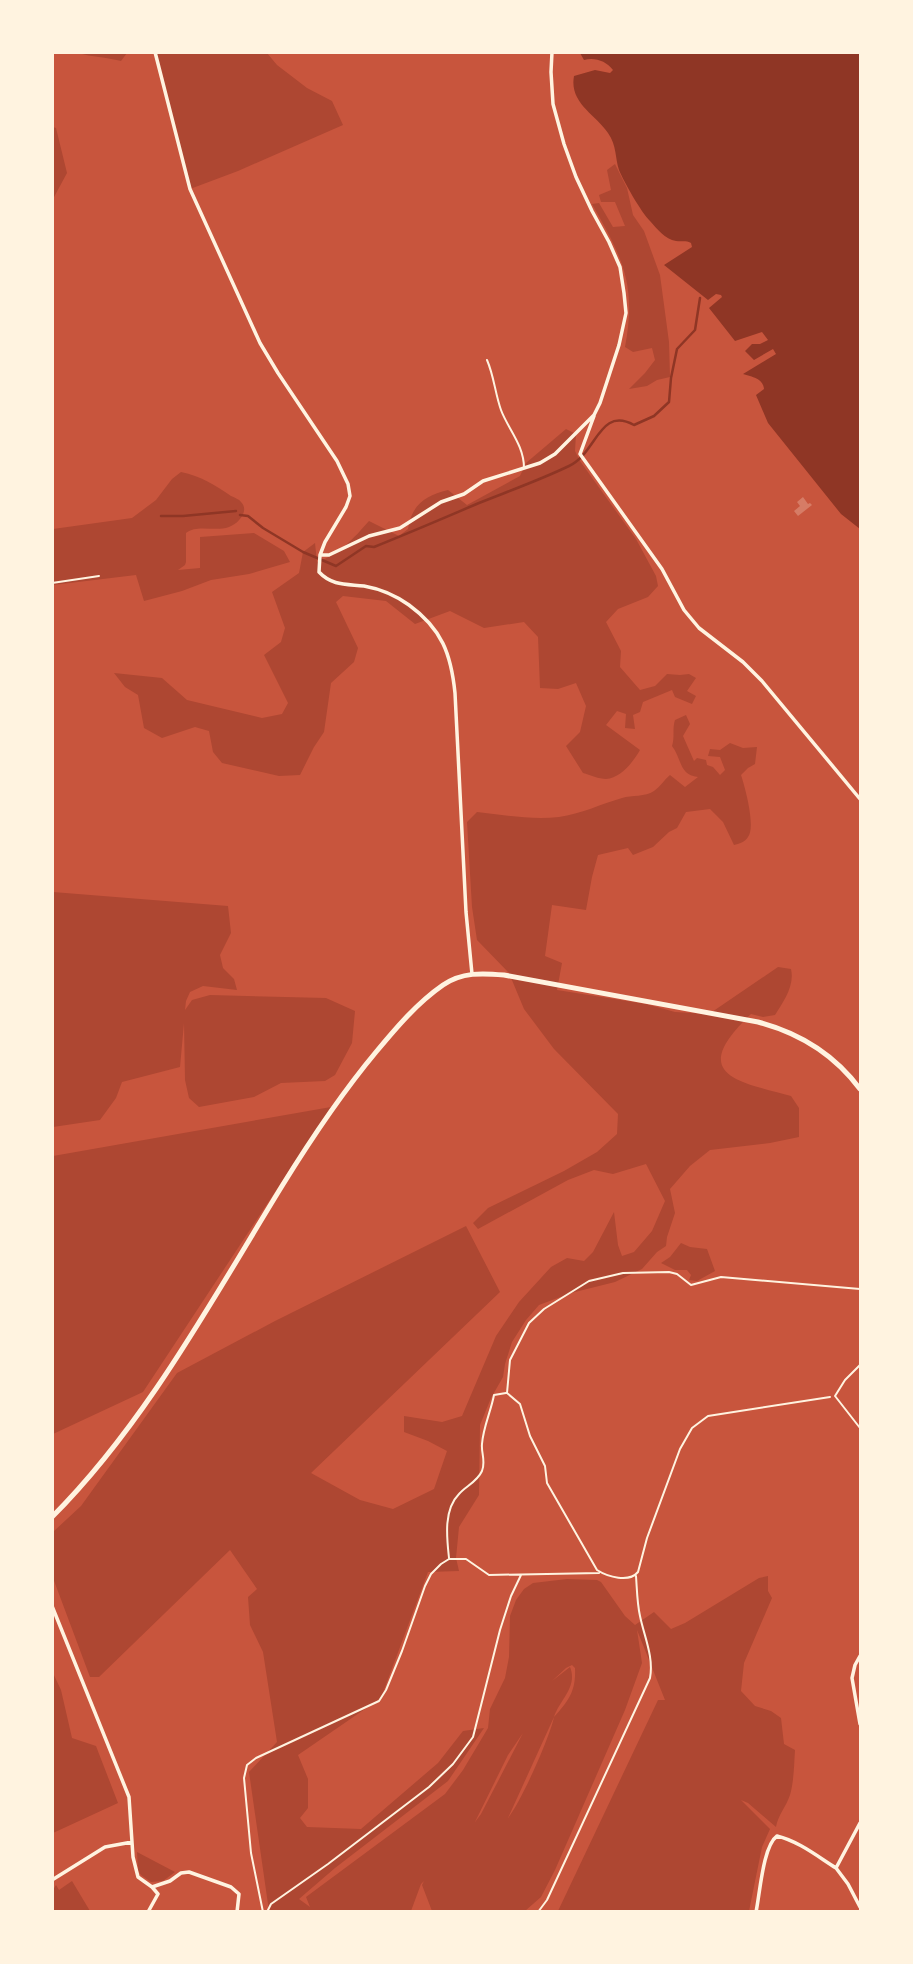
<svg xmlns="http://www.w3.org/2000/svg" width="913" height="1964" font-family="'Exo 2',sans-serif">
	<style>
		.green { fill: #ae4732; fill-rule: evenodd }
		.water { fill: #8f3625 }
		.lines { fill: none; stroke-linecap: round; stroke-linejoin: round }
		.stream { stroke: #8f3625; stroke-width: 2.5 }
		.building { fill: #d67c66 }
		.path { stroke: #fff3e0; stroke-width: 2 }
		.service { stroke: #fff3e0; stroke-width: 2 }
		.minor { stroke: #fff3e0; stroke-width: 3.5 }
		.secondary { stroke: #fff3e0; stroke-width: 5 }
	</style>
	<rect width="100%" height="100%" fill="#c8553d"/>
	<path class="green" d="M78,53H127L121,61C106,57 92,57 78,53Z
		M155,53H267L277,65L307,88L332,101L343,125L238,171L190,189Z
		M53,127L56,128L67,173L53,199Z
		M615,164L627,188L633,215L644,231L660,275L669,342L670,377L657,380L647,386L629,389L645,373L655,360L652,348L633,352L625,347C637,284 622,257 592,204L599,203L613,227L625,226L615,202H601L599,195L611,190L607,170Z
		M566,429L576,434L575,451L580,461L636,539L656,576L658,586L648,597L618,609L606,622L621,651L620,667L640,690L655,686L667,674L680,675L689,674L696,678L687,691L696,696L692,704L675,697L672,690L643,702L640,712L633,715L635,729L625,728L626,714L617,711L606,725L640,750C633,762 621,778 606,779C599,779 590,775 583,773L566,746L580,732L586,706L576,683L558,689L540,688L538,637L524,622L484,628L450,611L415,624L386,601L343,596L336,602L358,648L354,662L331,683L324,732L314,747L300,775L279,776L222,763L213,752L209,731L195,727L162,738L144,728L138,695L125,687L114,673L162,678L187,700L262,718L282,714L288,703L264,655L281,642L285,628L272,592L299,573L303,552L315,543L317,562C340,554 353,539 369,521L399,536L408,529C412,504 425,496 448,490L467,505L520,476L526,463Z
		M181,472C201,476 215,485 231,496C235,498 239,499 241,502C250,511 238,524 229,527C215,532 197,524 186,533V562L185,565L178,570L200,568V537L254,533L284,551L290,562L249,574L211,580L182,591L144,601L136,575L53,585V529L132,518L156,500L172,479Z
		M686,715L690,724L683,736L694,761L697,758L706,760L707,765L713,767L720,775L725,770L720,757L708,756L710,749L720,750L730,743L743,748L757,747L755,764L748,768L741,775C745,787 756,827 748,837C745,842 739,844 734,845L723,822L710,809L686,812L677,828L669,832L653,847L633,855L628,848L598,855L592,877L586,910L552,905L545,956L562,963L557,990L646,1004L675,1012L709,1014L778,967L791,969C795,986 783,1002 775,1015L763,1017L751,1014C688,1074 735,1081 791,1096L799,1108V1137L770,1143L710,1150L690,1166L670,1189L675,1213L667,1237L666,1246L657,1252L642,1269L615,1282L571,1293L539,1305L526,1320L512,1342L505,1364L503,1377L491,1398L480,1425L479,1495L459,1527L456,1558L459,1571L428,1572L381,1698L298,1755L308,1779V1808L300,1818L307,1827L361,1829L438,1763L463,1731L484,1728L448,1781L335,1868L299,1899L310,1907L306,1897L445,1794L463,1770L488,1728L490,1709L505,1678L509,1657L510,1616L516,1600L524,1589L533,1583L567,1579L597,1580L601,1582L625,1616L635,1625L654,1612L671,1629L685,1623L759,1578L768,1576V1591L772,1598L744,1663L741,1691L755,1706L771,1711L781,1718L784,1744L795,1750C794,1765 794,1781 790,1795C786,1807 778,1815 776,1827L748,1803L741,1800L770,1829L762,1847L749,1911H558L658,1700H665L637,1630L642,1663L625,1710L555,1870L541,1897L525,1911H432L422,1885L424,1881L421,1884L411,1911H269L249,1772L277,1742L263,1652L250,1625L248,1597L257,1589L230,1550L99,1677H90L53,1578V1532L81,1506L177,1373L275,1321L466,1226L500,1292L311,1473L360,1500L393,1509L434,1489L447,1451L428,1441L404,1432V1416L442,1422L462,1416L496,1336L519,1302L551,1267L567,1258L584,1261L593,1252L614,1212L618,1245L622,1256L634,1252L652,1231L665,1201L646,1164L613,1174L594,1170L568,1180L478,1229L473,1223L488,1208L564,1171L597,1152L617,1134L618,1114L554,1049L524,1009L509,973L477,940L472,907L467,822L477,812C504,815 531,820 559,817C581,814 601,804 622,798C632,795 645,797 654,791C660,787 664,780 670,775L685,787L698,777C679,775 682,759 672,746C675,737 672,729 675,720ZM572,1665L575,1668C576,1691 569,1700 554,1717C560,1699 578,1687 570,1667L552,1681L566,1668ZM554,1717C550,1737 521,1802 508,1818ZM523,1733L481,1814L475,1822L508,1755Z
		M53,892L228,906L231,933L220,955L223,968L234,979L237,990L203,986L190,992L186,1001L185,1010L192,1000L210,995L326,998L355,1011L352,1043L335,1075L325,1081L281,1083L254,1097L199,1107L189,1098L185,1080L184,1023L180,1067L122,1082L116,1098L100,1120L53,1127Z
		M331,1107L143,1392L53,1434V1156Z
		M681,1243L690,1247L707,1249L715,1271L697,1281L689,1280L691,1275L687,1270H675L661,1263L670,1257Z
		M52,1671L61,1690L72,1738L96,1746L118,1803L53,1833Z
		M137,1852L175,1872L163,1881L151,1882L141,1875L138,1871Z
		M72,1881L90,1911H53V1890L56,1885L59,1890Z"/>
	<path class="water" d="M580,53H860V529L841,514L768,423L756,395L764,389C763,378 752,377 743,374L776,354L773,349L754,360L745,351L752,344H760L768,340L762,332L735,341L709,308L722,297L721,295L716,294L708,300L664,265L692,247L691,243C685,240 683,242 676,241C665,239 657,229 650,221C641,212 624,182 619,170C615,158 617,146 608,133C595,114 569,103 574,76L595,70L610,73L613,70C606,61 595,57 584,60Z"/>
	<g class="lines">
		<path class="stream" d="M240,515L248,516L263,528L303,552L336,566L366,546L374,547C409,533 444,518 479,503C509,491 540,480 569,466C597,453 599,406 634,425L654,416L669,402L671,378L677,349L695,330L700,298
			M161,516H183L236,511"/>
	</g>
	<path class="building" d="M803,497L808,504L810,503L812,505L798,516L794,511L800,506L797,502Z"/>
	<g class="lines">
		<path class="path" d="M830,1397L708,1416L692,1428L680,1449L647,1538L638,1572C629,1583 608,1577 597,1570L547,1483L545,1466L530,1436L520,1404L507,1393L510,1360L529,1323L544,1309L589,1281L623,1273L669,1272L677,1274L691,1285L721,1277L860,1289
			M449,1558C447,1539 443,1510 459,1494C466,1486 477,1482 482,1471C486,1461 481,1453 482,1444C483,1428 491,1411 494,1395L506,1393
			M263,1912L251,1853L244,1778L247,1765L256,1758L379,1701L386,1690L402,1651L425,1586L431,1574L441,1564L449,1559H466L489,1575L599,1573
			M267,1912L271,1904L328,1864L429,1787L453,1764L473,1737L500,1630L511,1596L521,1575
			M538,1912L547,1900L650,1678C654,1657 644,1636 640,1616C637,1603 637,1589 636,1576"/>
		<path class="service" d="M487,360C494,376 495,393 501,410C508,429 524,445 524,468
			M52,583L99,576
			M860,1365L845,1380L835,1396L860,1428"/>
		<path class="minor" d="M155,52L190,189L260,343L278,373L337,461L348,484L350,496L346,507L325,542L320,555
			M594,416L580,454L662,569L684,610L699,628L743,662L762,681L860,799
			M472,974L466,912L455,693C451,654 442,629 409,605C395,595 381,589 364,586C347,584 332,586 319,572L320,555H329L369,536L400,528L441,502L464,494L483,481L540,463L555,454L594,415L600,403L619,345L626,313L624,293L620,267L609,242L592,211L576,177L564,144L553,104L551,72L552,52
			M52,1606L129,1797L133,1857L138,1877L152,1887L170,1881L181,1873L189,1872L231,1887L239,1894L237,1912
			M860,1656L855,1665L852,1678L860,1724
			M860,1823L836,1868L848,1884L860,1907
			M52,1880L105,1847L132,1842
			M148,1912L158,1894L152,1887
			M756,1912C760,1893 763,1846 777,1836C798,1841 817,1856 836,1868"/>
		<path class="secondary" d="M52,1517C146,1423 213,1298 282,1186C311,1139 341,1094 376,1052C396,1028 417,1003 443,985C462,972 482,973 504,975L758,1022C800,1033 834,1054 860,1089"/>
	</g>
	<rect width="913" height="1964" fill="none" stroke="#fff3e0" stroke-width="108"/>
</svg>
